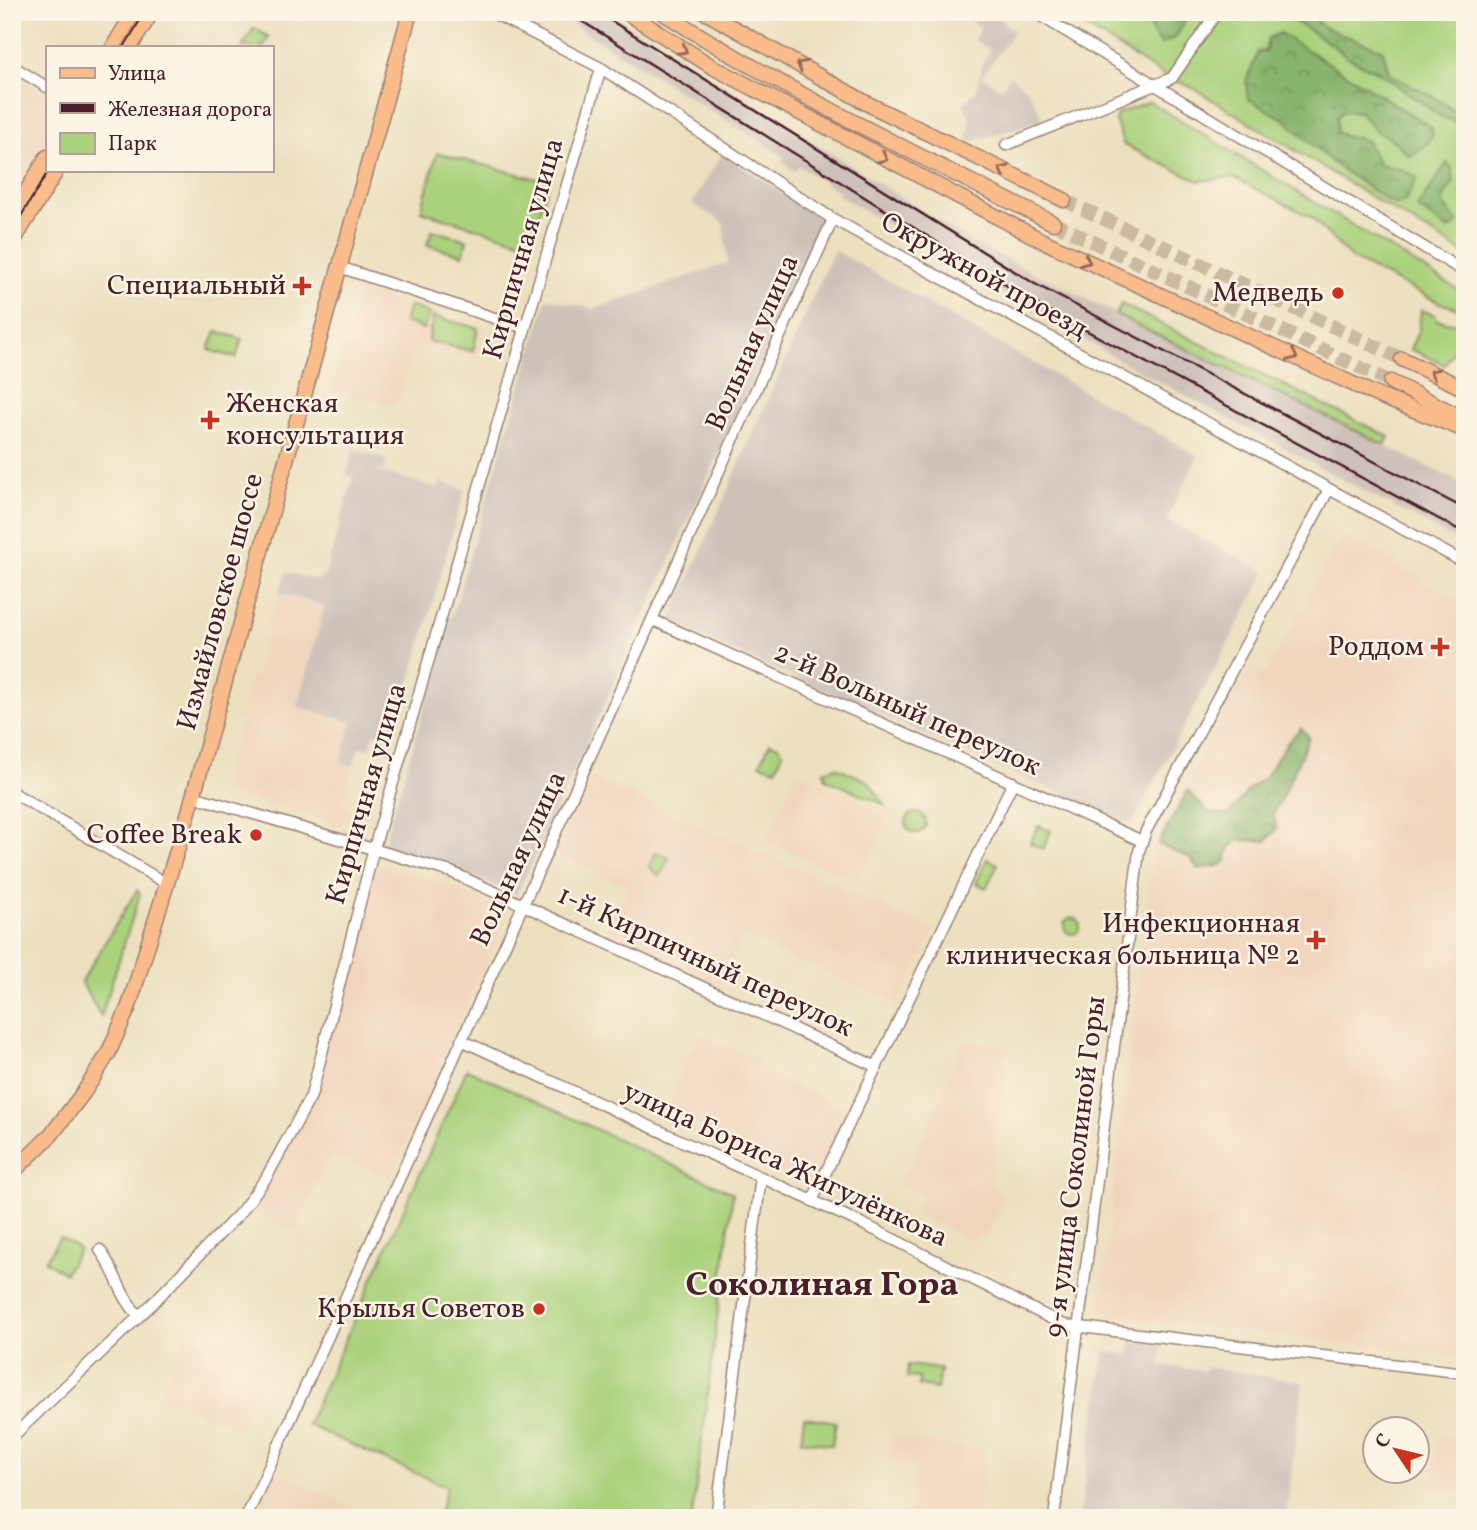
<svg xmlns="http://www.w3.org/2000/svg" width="1477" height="1530" font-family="Vollkorn,serif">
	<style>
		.built { fill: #f1d5bd }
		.industrial { fill: #cec1ba }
		.green { fill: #aad27d; stroke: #7a7854; stroke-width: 2 }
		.forest { fill: url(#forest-crowns); stroke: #686a4c; stroke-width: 2 }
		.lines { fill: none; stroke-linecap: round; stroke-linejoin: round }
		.major-tunnel { stroke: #ccb9a1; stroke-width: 14; stroke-dasharray: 14 7; stroke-linecap: butt }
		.minor-casing { stroke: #9b8075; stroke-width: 13 }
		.major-casing { stroke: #9b8075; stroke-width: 17 }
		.minor { stroke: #fff; stroke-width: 10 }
		.major { stroke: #f9bc8a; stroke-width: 14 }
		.tram { stroke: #4a1f2b; stroke-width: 2 }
		.rail { stroke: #4a1f2b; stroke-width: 2.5 }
		.oneway { stroke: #996656 }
		.poi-dot { fill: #c8321e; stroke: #fcf5e5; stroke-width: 2.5 }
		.labels { text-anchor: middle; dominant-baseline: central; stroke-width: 5; stroke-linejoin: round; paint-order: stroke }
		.street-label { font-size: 28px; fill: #4a1f2b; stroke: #fcf5e5 }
		.poi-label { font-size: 28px; fill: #4a1f2b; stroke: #fcf5e5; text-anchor: end }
		.district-label { font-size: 35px; font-weight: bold; fill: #4a1f2b; stroke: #fcf5e5 }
	</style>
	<defs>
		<pattern id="forest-crowns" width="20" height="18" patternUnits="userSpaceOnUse" patternTransform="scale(1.75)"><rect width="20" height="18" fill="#87b46c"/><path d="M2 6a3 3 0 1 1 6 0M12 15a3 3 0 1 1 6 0" fill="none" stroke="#709259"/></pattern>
	</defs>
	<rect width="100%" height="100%" fill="#fcf5e5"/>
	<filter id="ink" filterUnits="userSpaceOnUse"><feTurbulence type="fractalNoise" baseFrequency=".0143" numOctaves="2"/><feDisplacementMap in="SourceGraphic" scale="14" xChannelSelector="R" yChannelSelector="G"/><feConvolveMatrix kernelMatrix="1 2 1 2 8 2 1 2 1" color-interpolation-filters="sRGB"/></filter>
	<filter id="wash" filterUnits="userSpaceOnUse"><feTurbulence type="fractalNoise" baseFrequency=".00686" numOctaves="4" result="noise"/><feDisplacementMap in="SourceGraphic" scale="28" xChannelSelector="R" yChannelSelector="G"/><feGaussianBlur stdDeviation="1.57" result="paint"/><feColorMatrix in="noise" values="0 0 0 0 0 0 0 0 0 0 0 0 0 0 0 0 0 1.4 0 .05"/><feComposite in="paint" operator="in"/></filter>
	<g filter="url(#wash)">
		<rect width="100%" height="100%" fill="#ece0bf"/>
		<path class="built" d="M12,75L47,96V150L12,209Z
			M360,290L487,329L479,359L415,345L396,406L331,391Z
			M12,530L32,542L12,573Z
			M1343,534L1404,566L1402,569L1465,605V1357L1112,1317L1100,1309L1153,847L1249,666L1265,674Z
			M279,593L325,606L297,706L352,722L341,762L353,766L342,804L352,808L348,820L344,819L342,825L221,792L229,765L225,763L234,750L242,721L236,719L237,714L243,715L245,711L242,709L251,676L256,677L268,632L269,614L273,615Z
			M797,772L890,814L859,882L766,841Z
			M590,776L935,930L897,1004L742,936L719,986L606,935L629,887L555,855Z
			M376,864L419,875L509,911L390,1178L331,1155L296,1231L249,1211L272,1175L312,1096Z
			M699,1034L761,1061L758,1069L849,1110L814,1189L660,1120Z
			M964,1040L1009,1046L991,1181L1004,1201L987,1234L968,1240L915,1213L923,1196L899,1184L925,1134Z
			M214,1332L240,1343L235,1354L267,1368L240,1431L159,1396L187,1333L209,1343Z
			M1437,1435L1465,1439V1494L1430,1490Z
			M890,1437L986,1450L977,1518H885V1510L910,1515L915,1468L887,1464Z
			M275,1471L335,1499L370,1518H254Z"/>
		<path class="industrial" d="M553,12H607L973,243L1465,485V545L1121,361L838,195V191L799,166L795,171L782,162L785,157Z
			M957,12H991L1014,31L982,76L1001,89L1010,76L1027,89L1043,119L967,143L970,118L963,103L976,92L983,62L990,50L974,40L981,27Z
			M722,154L825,221L517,895L451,867L383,846L547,298L594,309L728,263L723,222L692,204Z
			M834,250L1198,456L1166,520L1266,572L1132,824L669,623Z
			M354,450L387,460L384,471L375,470L438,488L440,482L465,489L394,739L374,733L370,749L359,747L353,766L341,762L352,722L297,706L325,606L279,593L286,572L317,580L325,575L353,478L346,475Z
			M1131,1339L1163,1343L1160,1365L1204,1371L1205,1367L1303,1382L1286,1518H1079L1105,1351L1129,1355Z"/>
		<path class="green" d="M1062,12H1465V254L1193,88L1163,75Z
			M254,28L269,37L263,47H242Z
			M1150,102L1465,294V311L1440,303L1352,259L1311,217L1233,177L1199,181L1124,145L1115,120L1118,113Z
			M437,153L549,182L530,244L421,211Z
			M432,230L467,240L463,255L427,245Z
			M1121,304L1389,437L1385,445L1116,315Z
			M409,306L429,313L424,329L404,322Z
			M1421,310L1435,315L1437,320L1465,326V345L1455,348L1445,365L1410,349L1419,330Z
			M433,317L478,328L473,351L428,341Z
			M216,331L242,339L236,358L209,350Z
			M770,743L779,746L783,753L776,769L760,764Z
			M836,767L868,781L885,805L826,779L824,771Z
			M906 823a10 10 0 1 1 20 0a10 10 0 1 1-20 0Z
			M1038,826L1051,831L1043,849L1030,843Z
			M656,852L669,858L660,876L649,867Z
			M987,859L998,864L986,888L976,883Z
			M137,890L140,894L101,1016L81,982Z
			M1064 926a8 8 0 1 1 16 0a8 8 0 1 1-16 0Z
			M467,1069L733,1193L692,1518H438L447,1487L307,1425Z
			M60,1237L79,1249L65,1273L45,1261Z
			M908,1365L940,1369L937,1389L919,1386V1378L907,1377Z
			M804,1417L836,1422L832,1445L801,1440Z"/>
		<path class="forest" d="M1129,12H1190L1176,37L1161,44C1143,28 1160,21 1129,12Z
			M1280,12H1308L1323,27L1383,50L1389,73C1412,89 1430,91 1453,110L1465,100V113L1455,122L1440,116L1383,75L1347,57L1334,46Z
			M1280,33L1431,127L1433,135C1427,145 1419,153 1408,155L1397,143L1375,130L1360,112L1343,111L1337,117V133L1367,141L1379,164L1403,170L1417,178L1405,202L1398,205L1390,202L1334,164L1285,120L1248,99L1246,83L1258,52L1266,51L1268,38Z
			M1447,163L1452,169L1454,182L1444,196L1443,204L1458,223L1449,230L1417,208Z
			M1301,728L1309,737C1297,764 1287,789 1273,814L1277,828L1266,841L1238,840L1229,849L1226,861L1219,866L1198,869L1190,858L1158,844L1188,791L1208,812L1229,815L1249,789L1264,778L1287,743Z"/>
	</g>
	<g filter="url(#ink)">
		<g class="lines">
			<path class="major-tunnel" d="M1064,200L1402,359
				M1053,223L1391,382"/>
			<g class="minor-casing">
				<path id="minor" d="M491,12L601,68L833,219L1465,563
					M1034,12L1465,272
					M12,66L47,87
					M1006,145L1172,78L1217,12
					M339,267L525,328
					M653,620L1142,841
					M12,792L167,884
					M193,796L451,872L877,1067
					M461,1040L863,1224L1064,1325L1465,1373
					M812,1201L1013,782
					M100,1250C117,1273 119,1295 139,1316
					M12,1437L151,1305L241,1212L266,1178L311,1096L374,848L601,68
					M246,1518L833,219
					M716,1518L761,1177
					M1054,1518L1139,851L1146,831L1328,491"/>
			</g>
			<g class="major-casing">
				<path id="major" d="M626,12L711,66L1041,240L1379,396L1465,430
					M662,12C785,91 922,157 1053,223
					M705,12L870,105L1064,200
					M113,47L134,12
					M130,47L152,12
					M12,216L47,157
					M12,243L57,170
					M1402,359L1465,389
					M1391,382L1465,419
					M12,1173L51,1135L84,1092L108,1054L129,1006L188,815L410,12"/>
			</g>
			<use href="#minor" class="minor"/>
			<use href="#major" class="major"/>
			<path class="tram" d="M124,47L145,12
				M12,231L49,170"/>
			<path class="rail" d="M567,12L1033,302L1465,533
				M597,12L1035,284L1465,509"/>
		</g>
		<defs><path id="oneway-chevron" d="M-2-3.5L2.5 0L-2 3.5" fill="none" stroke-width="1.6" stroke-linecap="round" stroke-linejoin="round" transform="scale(1.75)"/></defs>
		<g class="oneway">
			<use href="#oneway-chevron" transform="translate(683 50) rotate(31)"/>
			<use href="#oneway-chevron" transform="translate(801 65) rotate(-151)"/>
			<use href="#oneway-chevron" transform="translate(883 158) rotate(27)"/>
			<use href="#oneway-chevron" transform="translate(1003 170) rotate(-154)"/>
			<use href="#oneway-chevron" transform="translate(1086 261) rotate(25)"/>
			<use href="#oneway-chevron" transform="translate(1293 356) rotate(25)"/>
			<use href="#oneway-chevron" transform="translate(1434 373) rotate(-154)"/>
		</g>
	</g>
	<g class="poi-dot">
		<path d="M298.5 275.5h7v7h7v7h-7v7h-7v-7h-7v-7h7z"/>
		<circle cx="1338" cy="293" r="7"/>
		<path d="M206.5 409.5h7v7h7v7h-7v7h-7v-7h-7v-7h7z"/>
		<path d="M1436.5 636.5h7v7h7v7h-7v7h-7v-7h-7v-7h7z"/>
		<circle cx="256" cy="835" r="7"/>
		<path d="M1312.5 929.5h7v7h7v7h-7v7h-7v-7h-7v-7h7z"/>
		<circle cx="539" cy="1309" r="7"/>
	</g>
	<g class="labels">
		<g class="street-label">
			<text transform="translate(524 249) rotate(-74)">Кирпичная улица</text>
			<text transform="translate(984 276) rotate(29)">Окружной проезд</text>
			<text transform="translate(753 343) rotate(-66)">Вольная улица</text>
			<text transform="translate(221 602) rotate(-75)">Измайловское шоссе</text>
			<text transform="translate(907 710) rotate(24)">2-й Вольный переулок</text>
			<text transform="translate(367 794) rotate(-74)">Кирпичная улица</text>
			<text transform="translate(519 859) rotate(-65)">Вольная улица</text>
			<text transform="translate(705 962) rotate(25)">1-й Кирпичный переулок</text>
			<text transform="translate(785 1165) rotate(25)">улица Бориса Жигулёнкова</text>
			<text transform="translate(1076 1167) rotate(-83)">9-я улица Соколиной Горы</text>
		</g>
		<g class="poi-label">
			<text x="286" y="286">Специальный</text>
			<text x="1324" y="293">Медведь</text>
			<text x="226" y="404" text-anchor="start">Женская<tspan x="226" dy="32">консультация</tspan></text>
			<text x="1424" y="647">Роддом</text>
			<text x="242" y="835">Coffee Break</text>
			<text x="1300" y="924">Инфекционная<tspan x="1300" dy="32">клиническая больница № 2</tspan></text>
			<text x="525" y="1309">Крылья Советов</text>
		</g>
		<g class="district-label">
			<text x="822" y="1286">Соколиная Гора</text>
		</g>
	</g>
	<rect width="1477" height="1530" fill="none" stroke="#fcf5e5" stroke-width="42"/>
	<rect x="46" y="46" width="228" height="126" fill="#fcf5e5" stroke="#b59f9b" stroke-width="2"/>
	<rect x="60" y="68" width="35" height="10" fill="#f9bc8a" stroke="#b59f9b" stroke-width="2"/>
	<text x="108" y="80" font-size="21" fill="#4a1f2b">Улица</text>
	<rect x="60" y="103" width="35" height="10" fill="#4a1f2b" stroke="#b59f9b" stroke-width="2"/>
	<text x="108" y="116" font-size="21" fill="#4a1f2b">Железная дорога</text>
	<rect x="60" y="133" width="35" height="21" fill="#aad27d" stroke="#b59f9b" stroke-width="2"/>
	<text x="108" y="150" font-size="21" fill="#4a1f2b">Парк</text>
	<g transform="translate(1396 1450) rotate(305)"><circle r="33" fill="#fcf5e5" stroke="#b59f9b" stroke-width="2"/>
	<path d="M0-5L12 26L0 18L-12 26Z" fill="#c8321e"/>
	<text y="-10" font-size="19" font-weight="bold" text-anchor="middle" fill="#4a1f2b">С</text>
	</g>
</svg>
